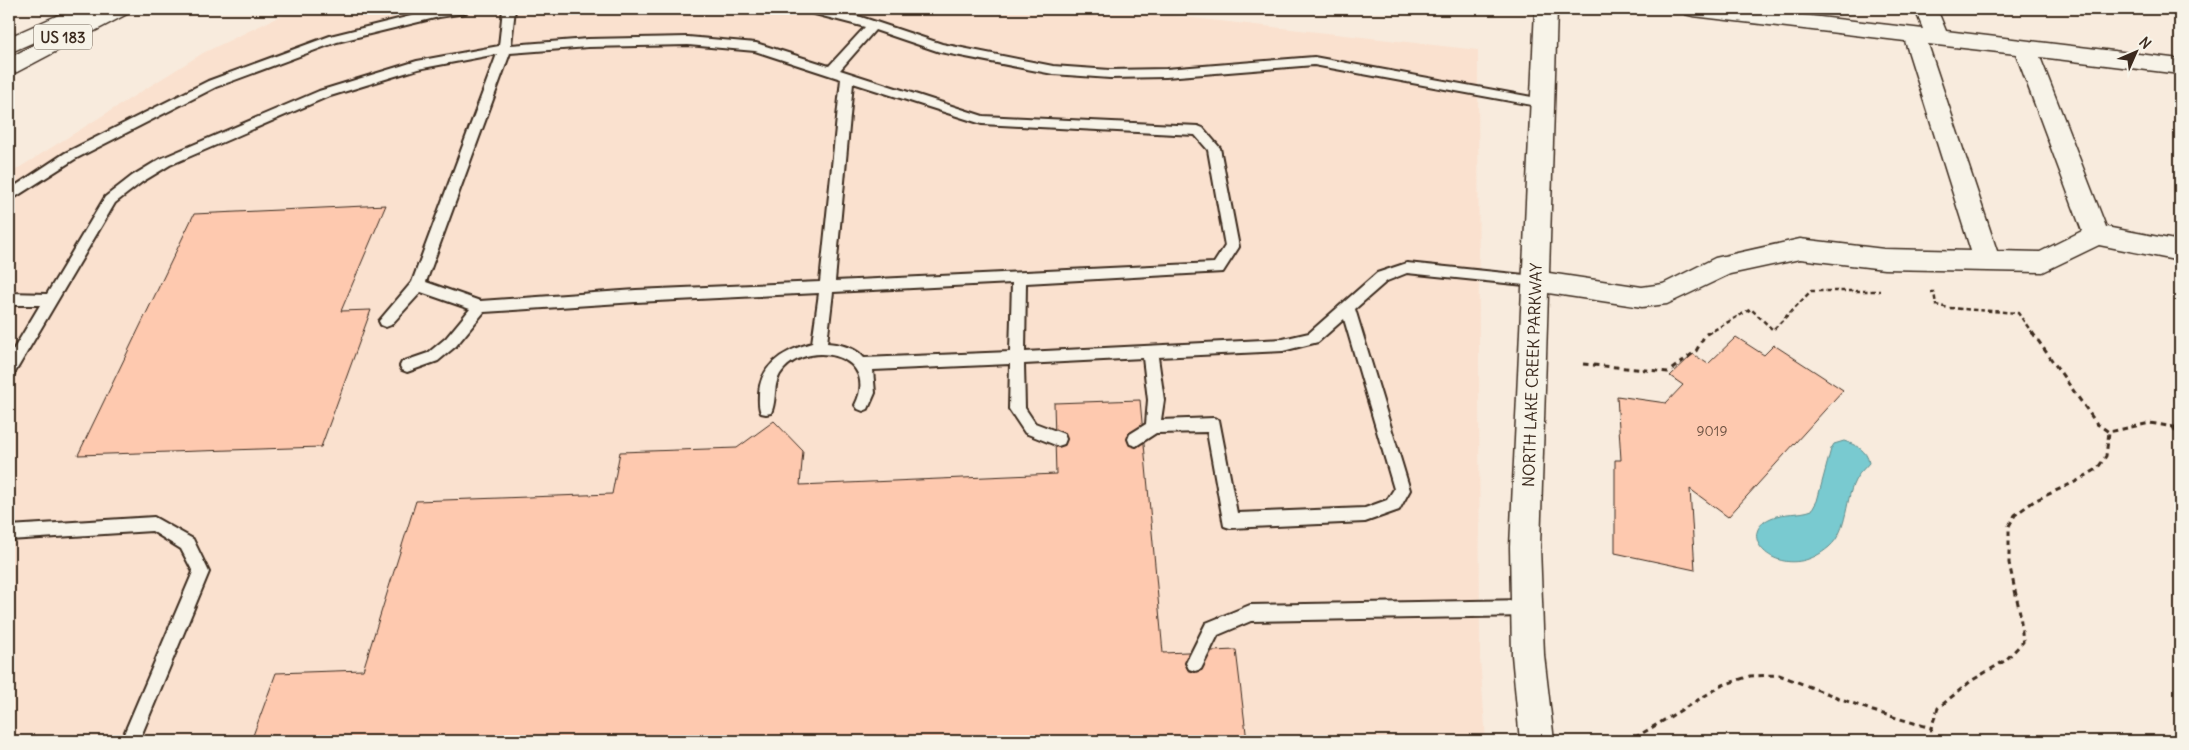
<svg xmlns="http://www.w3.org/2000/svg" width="2189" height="750" font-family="Delius,sans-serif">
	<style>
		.built { fill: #fae1cf }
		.water { fill: #79cad0; stroke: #608a89 }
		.building { fill: #fec9af; stroke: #3b2a1e }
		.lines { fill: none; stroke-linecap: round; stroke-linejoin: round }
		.service-casing { stroke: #3b2a1e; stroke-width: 4 }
		.minor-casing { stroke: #3b2a1e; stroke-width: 3 }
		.primary-casing { stroke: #3b2a1e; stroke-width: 3 }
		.motorway-casing { stroke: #3b2a1e; stroke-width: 3 }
		.path-far1 { stroke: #3b2a1e; stroke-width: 2.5; stroke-dasharray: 4.5 3; stroke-linecap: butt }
		.path { stroke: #3b2a1e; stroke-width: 3; stroke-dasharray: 5.5 4.5; stroke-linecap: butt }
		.service { fill: #f7f3e8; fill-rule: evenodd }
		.minor { fill: #f7f3e8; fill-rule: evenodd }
		.primary { fill: #f7f3e8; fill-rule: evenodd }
		.motorway { fill: #f7f3e8; fill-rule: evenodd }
		.labels { text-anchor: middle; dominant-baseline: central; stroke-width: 4; stroke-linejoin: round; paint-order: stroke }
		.number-label { font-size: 14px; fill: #6c5242 }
		.shield { fill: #f7f3e8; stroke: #73665b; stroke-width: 1 }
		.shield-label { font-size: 15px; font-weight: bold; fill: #3b2a1e }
		.street-label { font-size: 16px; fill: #3b2a1e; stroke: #f7f3e8 }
	</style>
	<rect width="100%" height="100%" fill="#f8ebdd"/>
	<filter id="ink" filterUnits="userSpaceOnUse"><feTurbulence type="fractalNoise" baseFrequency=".02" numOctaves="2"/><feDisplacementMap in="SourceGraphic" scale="10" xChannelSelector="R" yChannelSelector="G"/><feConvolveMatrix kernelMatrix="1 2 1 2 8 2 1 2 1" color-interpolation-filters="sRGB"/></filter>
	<g filter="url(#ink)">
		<path class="built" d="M295,9H1112L1478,50L1480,658L1486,741H9V174L203,53Z"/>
		<path class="water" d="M1844,441C1856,445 1867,450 1869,463C1865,468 1860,472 1857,477C1844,498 1849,530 1829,547C1782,587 1731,535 1771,518C1784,512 1799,515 1812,510L1817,501L1831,449L1834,444Z"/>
		<path class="building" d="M386,205L341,311L371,310L321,447L78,455L194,214Z
			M1736,337L1764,355L1774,345L1843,390L1728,517L1690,489L1695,570L1615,553V460H1621L1617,396L1666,403L1683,385L1670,376L1693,354L1708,364Z
			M1140,400L1163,653L1236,650L1247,741H251L276,673L363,670L416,501L612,494L620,452L737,448L774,421L803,451L800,485L1056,474L1054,403Z"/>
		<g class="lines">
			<g class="service-casing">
				<path id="service" d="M439,9H471L465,13L439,17L337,42L216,87L75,159L9,201V190L65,153L208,81L330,36Z
					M503,9H515L511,45L588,39L688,37L756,43L829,66L865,27L807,12L805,9H826L861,17L942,44L1053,66L1110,70L1166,69L1314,57L1543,99L1549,103L1543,107L1314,65L1166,77L1110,78L1053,74L940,52L875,30L840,70L983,116L1198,126L1203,128L1220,148L1239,247L1223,272L1026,283L1025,352L1283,339L1309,333L1377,273L1407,263L1535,276L1540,277L1542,281L1540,285L1535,286L1407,273L1387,281L1355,309L1410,490L1399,510L1365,522L1230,528L1224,526L1207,432L1156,433L1136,446L1130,444L1128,439L1130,434L1146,424L1148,400L1143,358L1024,364L1025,408L1035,423L1064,434L1066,439L1064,444L1058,446L1025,433L1009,409L1010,364L873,370L875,393L868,409L863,411L858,409L855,405C880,356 812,339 784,369C771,383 778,398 771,413L766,414L761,413C758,406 759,400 759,393C761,363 786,350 812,343L819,293L636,302L484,312L456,346L438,361L407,372L402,370L400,366L402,362L428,353L446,338L470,309L421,292L391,325L386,327L381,325L379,321L412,282L497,54L418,69L327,97L170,165L142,182L115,203L14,374L9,376V357L40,305H9V293L47,294L105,197L132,176L160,159L319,91L417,61L499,46ZM688,45L755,51L841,79L820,282L636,290L480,301L426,282L510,53L588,47ZM853,83L982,124L1195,135L1208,150L1225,246L1214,263L835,281ZM1012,283L1010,352L864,358C856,348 840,344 827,343L833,292ZM1344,319L1394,489L1387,500L1365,508L1237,513L1219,420L1214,418L1161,420L1164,400L1158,357L1283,351L1318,342Z
					M154,517L193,539L209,572L139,741H121L193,572L181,549L152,531L9,540V526Z
					M1527,600L1533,602L1536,608L1533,614L1527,616L1251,621L1218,635L1201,669L1195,671L1189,669L1186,663L1206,623L1250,605Z"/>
			</g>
			<g class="minor-casing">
				<path id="minor" d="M1535,9H1557L1549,273L1642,287L1663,284L1715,258L1800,239L1884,249L1971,251L1905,41L1693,16L1685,14L1682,9H1751L1923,29L1915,9H1937L1946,31L2180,59V74L2040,57L2106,227L2180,241V261L2099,245L2043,272L1884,269L1800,259L1730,274L1667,304L1642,307L1548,293L1540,547L1544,655L1554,741H1520L1512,655L1510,547ZM1928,44L2016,54L2082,231L2040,252L1997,251Z"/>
			</g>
			<g class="primary-casing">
				<path id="primary" d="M102,9H130L127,14L17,72L9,74V58Z"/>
			</g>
			<g class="motorway-casing">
				<path id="motorway" d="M72,9H101L98,14L9,53V37Z"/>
			</g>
			<path class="path-far1" d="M1931,292H1934L1936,305L1949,308L2018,313L2033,334
				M1707,334L1751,309L1773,330L1811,291H1880"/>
			<path class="path" d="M2032,332L2097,424L2109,432L2150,423L2180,428
				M1583,364L1668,372L1696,351L1705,335L1709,332
				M2173,427L2180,438
				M1625,741L1636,737L1723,685L1750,676L1779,675L1873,711L1931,728
				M1934,741L1931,728L1938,708L1971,681L2006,660L2023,642L2020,613L2009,563V526L2015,515L2034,501L2077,481L2097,469L2106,456L2109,432"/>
			<use href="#service" class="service"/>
			<use href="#minor" class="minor"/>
			<use href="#primary" class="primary"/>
			<use href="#motorway" class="motorway"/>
		</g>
	</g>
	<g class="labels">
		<g class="number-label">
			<text x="1712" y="431">9019</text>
		</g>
		<rect class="shield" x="34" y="24.5" width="58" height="25" rx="4"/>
		<g class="shield-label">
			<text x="63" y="37">US 183</text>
		</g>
		<g class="street-label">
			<text transform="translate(1532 375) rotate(-88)">NORTH LAKE CREEK PARKWAY</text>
		</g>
	</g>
	<rect width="2189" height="750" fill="none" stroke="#f7f3e8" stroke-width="30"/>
	<rect x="15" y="15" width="2159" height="720" fill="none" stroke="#3b2a1e" stroke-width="2" filter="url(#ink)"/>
	<g transform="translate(2136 52) rotate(45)" stroke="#f7f3e8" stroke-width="4" paint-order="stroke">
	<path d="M0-4L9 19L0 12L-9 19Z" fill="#3b2a1e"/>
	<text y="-8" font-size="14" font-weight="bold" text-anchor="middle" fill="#3b2a1e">N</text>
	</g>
</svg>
